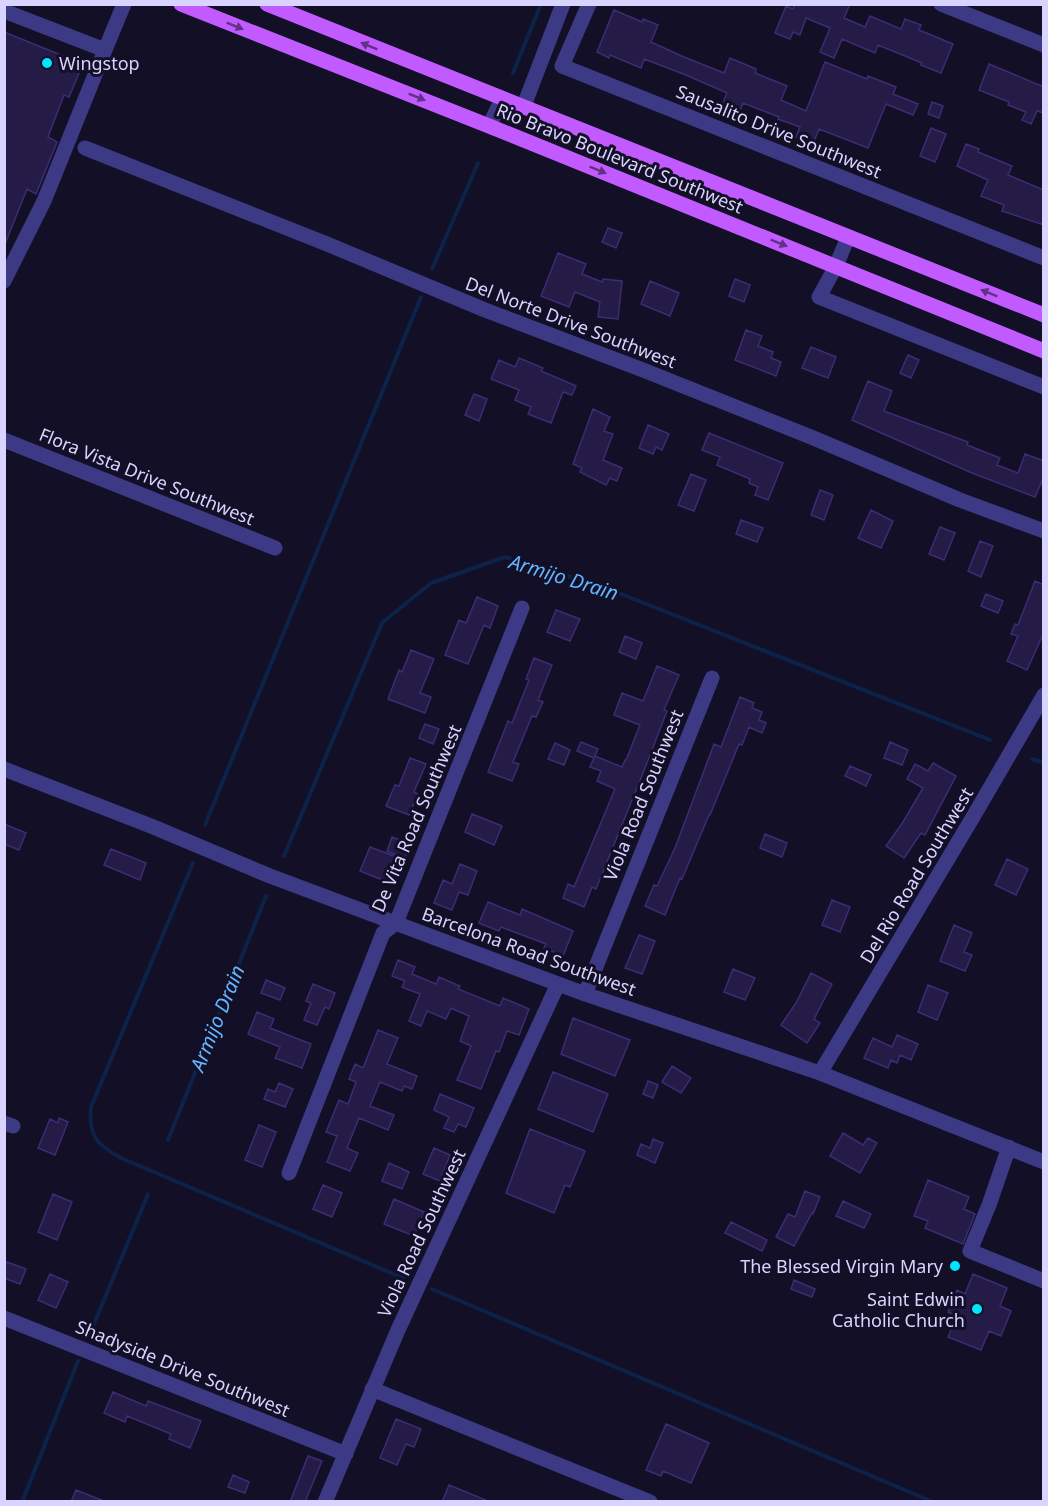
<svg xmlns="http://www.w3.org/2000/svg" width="1048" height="1506" font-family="'Noto Sans',sans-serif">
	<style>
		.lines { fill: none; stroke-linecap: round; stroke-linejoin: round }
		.stream { stroke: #0c2248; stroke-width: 4 }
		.building { fill: #241b47; stroke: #3b2d73; stroke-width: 1.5 }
		.minor { stroke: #3d3a85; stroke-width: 15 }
		.major { stroke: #c25bff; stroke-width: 15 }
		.oneway { fill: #623188 }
		.poi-dot { fill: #00e5ff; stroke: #130f26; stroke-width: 2 }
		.labels { text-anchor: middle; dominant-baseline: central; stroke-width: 6; stroke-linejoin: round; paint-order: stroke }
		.poi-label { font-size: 18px; fill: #d9d4ff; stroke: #130f26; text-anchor: end }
		.street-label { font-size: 18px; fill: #d9d4ff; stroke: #130f26 }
		.water-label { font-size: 20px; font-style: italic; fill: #62b6ff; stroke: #130f26 }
	</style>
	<rect width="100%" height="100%" fill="#130f26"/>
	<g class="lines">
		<path class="stream" d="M513,73L541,4
			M432,269L478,163
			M1032,759L1044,763
			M205,825L421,297
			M284,856L382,623L431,583L505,557L601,586L990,740
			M193,863L91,1107C88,1136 97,1145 121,1158L403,1278
			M168,1140L266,896
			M432,1289L933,1502
			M92,1329L148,1194
			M22,1502L78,1361"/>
	</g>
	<path class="building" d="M795,4H850L844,18L865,27L870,16L901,29L905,19L921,25L919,30L953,44L941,73L921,65L922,63L878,45L875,53L842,39L834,58L820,52L830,28L806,18L800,35L793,32L790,39L775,33L786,6L793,9Z
		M614,10L642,22L643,19L658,25L651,42L684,57L724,73L730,58L756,69L755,73L787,86L781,100L806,111L825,62L867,79L868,76L896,87L893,94L918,104L913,115L886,104L868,148L819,129L813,144L796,137L800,127L778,119L779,117L743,103L739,113L721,107L727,93L686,75L644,59L641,68L610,55L609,58L597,52Z
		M4,32L83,64L69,97L64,95L48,137L57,142L36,194L27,189L5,244Z
		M989,64L1044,87V113L1037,111L1031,124L1022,120L1026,112L1008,105L1009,102L979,90Z
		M932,102L943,106L939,118L928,114Z
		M931,128L946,134L935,162L920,156Z
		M966,144L979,149L978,152L1012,166L1008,175L1044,190V225L1002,211L1004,205L981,196L988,180L957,166Z
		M608,228L622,233L616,248L602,242Z
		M558,253L586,264L582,274L602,282L603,279L622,281L618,319L598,317L600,302L575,292L569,307L541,296Z
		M735,279L750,285L744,302L729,296Z
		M650,281L679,293L670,316L641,304Z
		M746,330L762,336L758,346L773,352L771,358L781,362L776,376L735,360Z
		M811,347L836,357L828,378L802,368Z
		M908,355L919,360L911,378L900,373Z
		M519,358L543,368L541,371L576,386L572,395L563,392L551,423L528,414L531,407L515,400L519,390L491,379L499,360L515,367Z
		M868,381L892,391L884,411L968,442L967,445L1000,458L997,465L1018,473L1025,454L1044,461V476L1035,497L972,473L852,420Z
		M474,394L487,399L479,421L465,415Z
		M593,409L610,417L604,431L613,434L603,460L622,468L617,481L610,478L606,485L580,472L582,468L573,464Z
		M648,425L669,434L662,450L656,447L653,454L639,448Z
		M709,433L783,463L768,500L755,495L758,487L749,483L750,479L717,465L720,457L702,450Z
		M691,474L706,480L694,511L678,505Z
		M820,490L833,495L824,520L811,515Z
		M871,510L893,521L881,548L858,538Z
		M741,520L763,528L757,542L736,534Z
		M940,527L955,533L944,560L929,554Z
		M980,541L993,546L981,577L968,571Z
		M1035,581L1044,585V632L1027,670L1007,661L1018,636L1011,634L1015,624L1018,625Z
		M986,594L1003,601L998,613L981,606Z
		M477,597L498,606L490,628L484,625L468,664L445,655L459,620L466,623Z
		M556,610L580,619L570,641L547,632Z
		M625,636L642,643L636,659L619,652Z
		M411,650L434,659L420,693L431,697L425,713L388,699L399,670L402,672Z
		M534,658L552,665L538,700L543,702L536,717L532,716L513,762L519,764L512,781L488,772L508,721L512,723L529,680L526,679Z
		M657,666L679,675L664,710L667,711L645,768L596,889L592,887L584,907L563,898L568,884L574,887L615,789L597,781L601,771L590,767L594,758L577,751L581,742L598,749L595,756L622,767L625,760H626L640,725L614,715L622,693L643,701Z
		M740,697L754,703L752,708L762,712L759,720L766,723L762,733L749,727L742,745L739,744L710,815H709L682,879L680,878L665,915L645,906L654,885L657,886L675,848L714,744L721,747Z
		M425,724L439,729L433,744L419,738Z
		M890,742L908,750L902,765L884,758Z
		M555,743L570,750L564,765L548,759Z
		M410,758L426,764L414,792L418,794L409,815L386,806L395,785L399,786Z
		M933,763L956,776L925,835L921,833L904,858L886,846L903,822L923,788L907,779L915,764L928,771Z
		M850,766L871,775L866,786L845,776Z
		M472,814L502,826L494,845L465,832Z
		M4,824L26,833L19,850L4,844Z
		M765,834L787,843L782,857L760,848Z
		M392,837L410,844L405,859L387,851Z
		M370,847L394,856L385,881L360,871Z
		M111,849L146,863L140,880L104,865Z
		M1007,859L1028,869L1016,895L995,885Z
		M460,864L477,871L468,895L459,892L452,910L434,903L443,880L452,884Z
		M832,900L850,907L840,932L822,925Z
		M488,902L520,915L522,909L573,931L563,956L544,948L546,944L501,927L499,931L479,923Z
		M954,925L972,933L964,952L972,955L965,971L940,961Z
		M639,935L655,941L642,974L625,968Z
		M398,960L415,967L412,974L436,984L439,977L460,986L458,989L500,1006L503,998L529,1009L519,1035L507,1031L499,1052L496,1051L481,1089L457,1080L471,1046L460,1041L469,1016L451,1008L446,1019L427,1011L421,1026L409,1021L420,994L402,987L405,981L392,976Z
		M733,969L755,978L745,1000L724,992Z
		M811,973L832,984L814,1019L820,1023L807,1043L781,1025L796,1003Z
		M266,980L285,988L280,1000L261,993Z
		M313,984L335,993L329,1009L325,1007L317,1025L304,1020L311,1003L306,1001Z
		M928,985L948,993L937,1020L918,1012Z
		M257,1012L274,1019L270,1028L311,1044L302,1068L275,1058L280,1047L248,1034Z
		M573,1018L630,1040L615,1076L561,1054Z
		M378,1030L398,1038L387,1064L417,1076L412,1089L404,1086L402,1091L380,1082L370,1106L394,1115L388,1130L359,1118L347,1148L358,1153L350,1171L327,1162L337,1136L326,1132L339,1100L348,1104L356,1082L349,1079L355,1064L363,1068Z
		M897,1035L918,1044L911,1060L900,1055L897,1063L891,1060L888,1068L864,1058L873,1038L892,1047Z
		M672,1066L691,1078L681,1093L662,1082Z
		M553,1072L608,1094L593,1132L538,1109Z
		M648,1081L658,1085L653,1098L643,1094Z
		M279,1083L293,1089L285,1107L264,1099L268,1089L275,1092Z
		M440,1094L474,1108L466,1127L458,1124L454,1132L444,1128L449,1117L434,1110Z
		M59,1118L68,1122L55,1155L38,1148L50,1119L58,1123Z
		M259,1125L276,1132L262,1167L245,1160Z
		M530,1129L585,1151L570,1187L565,1185L554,1213L506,1193Z
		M843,1133L863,1145L868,1138L877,1143L860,1173L830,1156Z
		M653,1139L663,1143L655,1163L637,1155L641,1144L650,1148Z
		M434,1148L450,1155L440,1181L423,1174Z
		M389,1163L409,1172L402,1189L382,1181Z
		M928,1180L969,1197L964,1209L975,1214L963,1244L925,1228L928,1221L914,1216Z
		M323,1185L342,1193L332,1217L313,1209Z
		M805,1191L820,1197L813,1214L812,1213L794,1246L776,1237L788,1214L795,1217Z
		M53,1194L72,1202L57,1240L38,1232Z
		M394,1199L424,1212L414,1236L384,1224Z
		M843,1201L871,1214L864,1228L836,1216Z
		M731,1222L767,1240L762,1251L725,1233Z
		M7,1262L26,1269L20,1284L4,1278V1268Z
		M50,1274L68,1282L56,1308L38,1300Z
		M973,1274L1007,1288L1000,1306L1011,1311L1001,1336L989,1331L981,1350L948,1337L957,1316L948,1312L957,1290L965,1294Z
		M794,1280L815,1289L812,1297L791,1289Z
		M113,1392L146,1406L148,1401L201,1421L190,1448L169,1439L171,1434L127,1416L125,1422L104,1413Z
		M396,1419L421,1429L414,1447L406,1444L397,1465L380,1458Z
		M666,1424L709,1443L691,1483L663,1471L661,1476L646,1470Z
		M308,1456L322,1461L305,1502H290Z
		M233,1475L249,1482L245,1493L228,1487Z
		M449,1485L488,1501V1502H442Z
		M76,1490L104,1501V1502H71Z"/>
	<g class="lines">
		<path class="minor" d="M589,4L562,66L1044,258
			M941,4L1044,45
			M4,11L105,50L124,4
			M523,108L563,4
			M489,126L502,99
			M85,148L327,244L485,310L643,370L811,437L960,500L1044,531
			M848,237L836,266L819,297L1044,387
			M4,281L44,201L105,50
			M4,440L275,548
			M4,769L151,826L270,876L585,994L820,1073L1044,1162
			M585,994L712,678
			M820,1073L973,817L1044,695
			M4,1123L13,1126
			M1009,1147L989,1205L970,1251L1044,1281
			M289,1173L383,933L396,923L522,608
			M4,1318L346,1454
			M372,1389L650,1502
			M325,1502L398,1330L558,984"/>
		<path class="major" d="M181,4L489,126L1044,351
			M267,4L1044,315"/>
	</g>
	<defs><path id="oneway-solid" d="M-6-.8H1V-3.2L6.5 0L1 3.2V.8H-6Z" transform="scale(1.5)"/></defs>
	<g class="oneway">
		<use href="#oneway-solid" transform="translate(235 26) rotate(22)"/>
		<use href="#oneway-solid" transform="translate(369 46) rotate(-158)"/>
		<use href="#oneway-solid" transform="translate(417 97) rotate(22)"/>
		<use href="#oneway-solid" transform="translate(598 170) rotate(22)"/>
		<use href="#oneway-solid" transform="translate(779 243) rotate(22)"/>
		<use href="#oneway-solid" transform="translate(989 293) rotate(-158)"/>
	</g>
	<g class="poi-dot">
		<circle cx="47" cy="63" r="6"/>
		<circle cx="955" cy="1266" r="6"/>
		<circle cx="977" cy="1309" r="6"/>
	</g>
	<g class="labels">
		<g class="poi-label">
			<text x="59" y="63" text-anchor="start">Wingstop</text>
			<text x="943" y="1266">The Blessed Virgin Mary</text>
			<text x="965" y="1299">Saint Edwin<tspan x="965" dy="21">Catholic Church</tspan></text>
		</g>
		<g class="street-label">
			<text transform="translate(779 131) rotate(22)">Sausalito Drive Southwest</text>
			<text transform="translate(620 158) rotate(22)">Rio Bravo Boulevard Southwest</text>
			<text transform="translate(571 322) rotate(21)">Del Norte Drive Southwest</text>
			<text transform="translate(147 476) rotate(22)">Flora Vista Drive Southwest</text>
			<text transform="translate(643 795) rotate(-68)">Viola Road Southwest</text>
			<text transform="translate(416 818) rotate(-67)">De Vita Road Southwest</text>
			<text transform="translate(916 875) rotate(-59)">Del Rio Road Southwest</text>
			<text transform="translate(529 951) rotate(20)">Barcelona Road Southwest</text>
			<text transform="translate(421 1233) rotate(-65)">Viola Road Southwest</text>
			<text transform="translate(183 1368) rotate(22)">Shadyside Drive Southwest</text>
		</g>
		<g class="water-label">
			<text transform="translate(564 577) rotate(17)">Armijo Drain</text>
			<text transform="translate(217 1018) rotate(-68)">Armijo Drain</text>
		</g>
	</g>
	<rect width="1048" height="1506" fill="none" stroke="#d9d4ff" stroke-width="12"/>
</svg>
